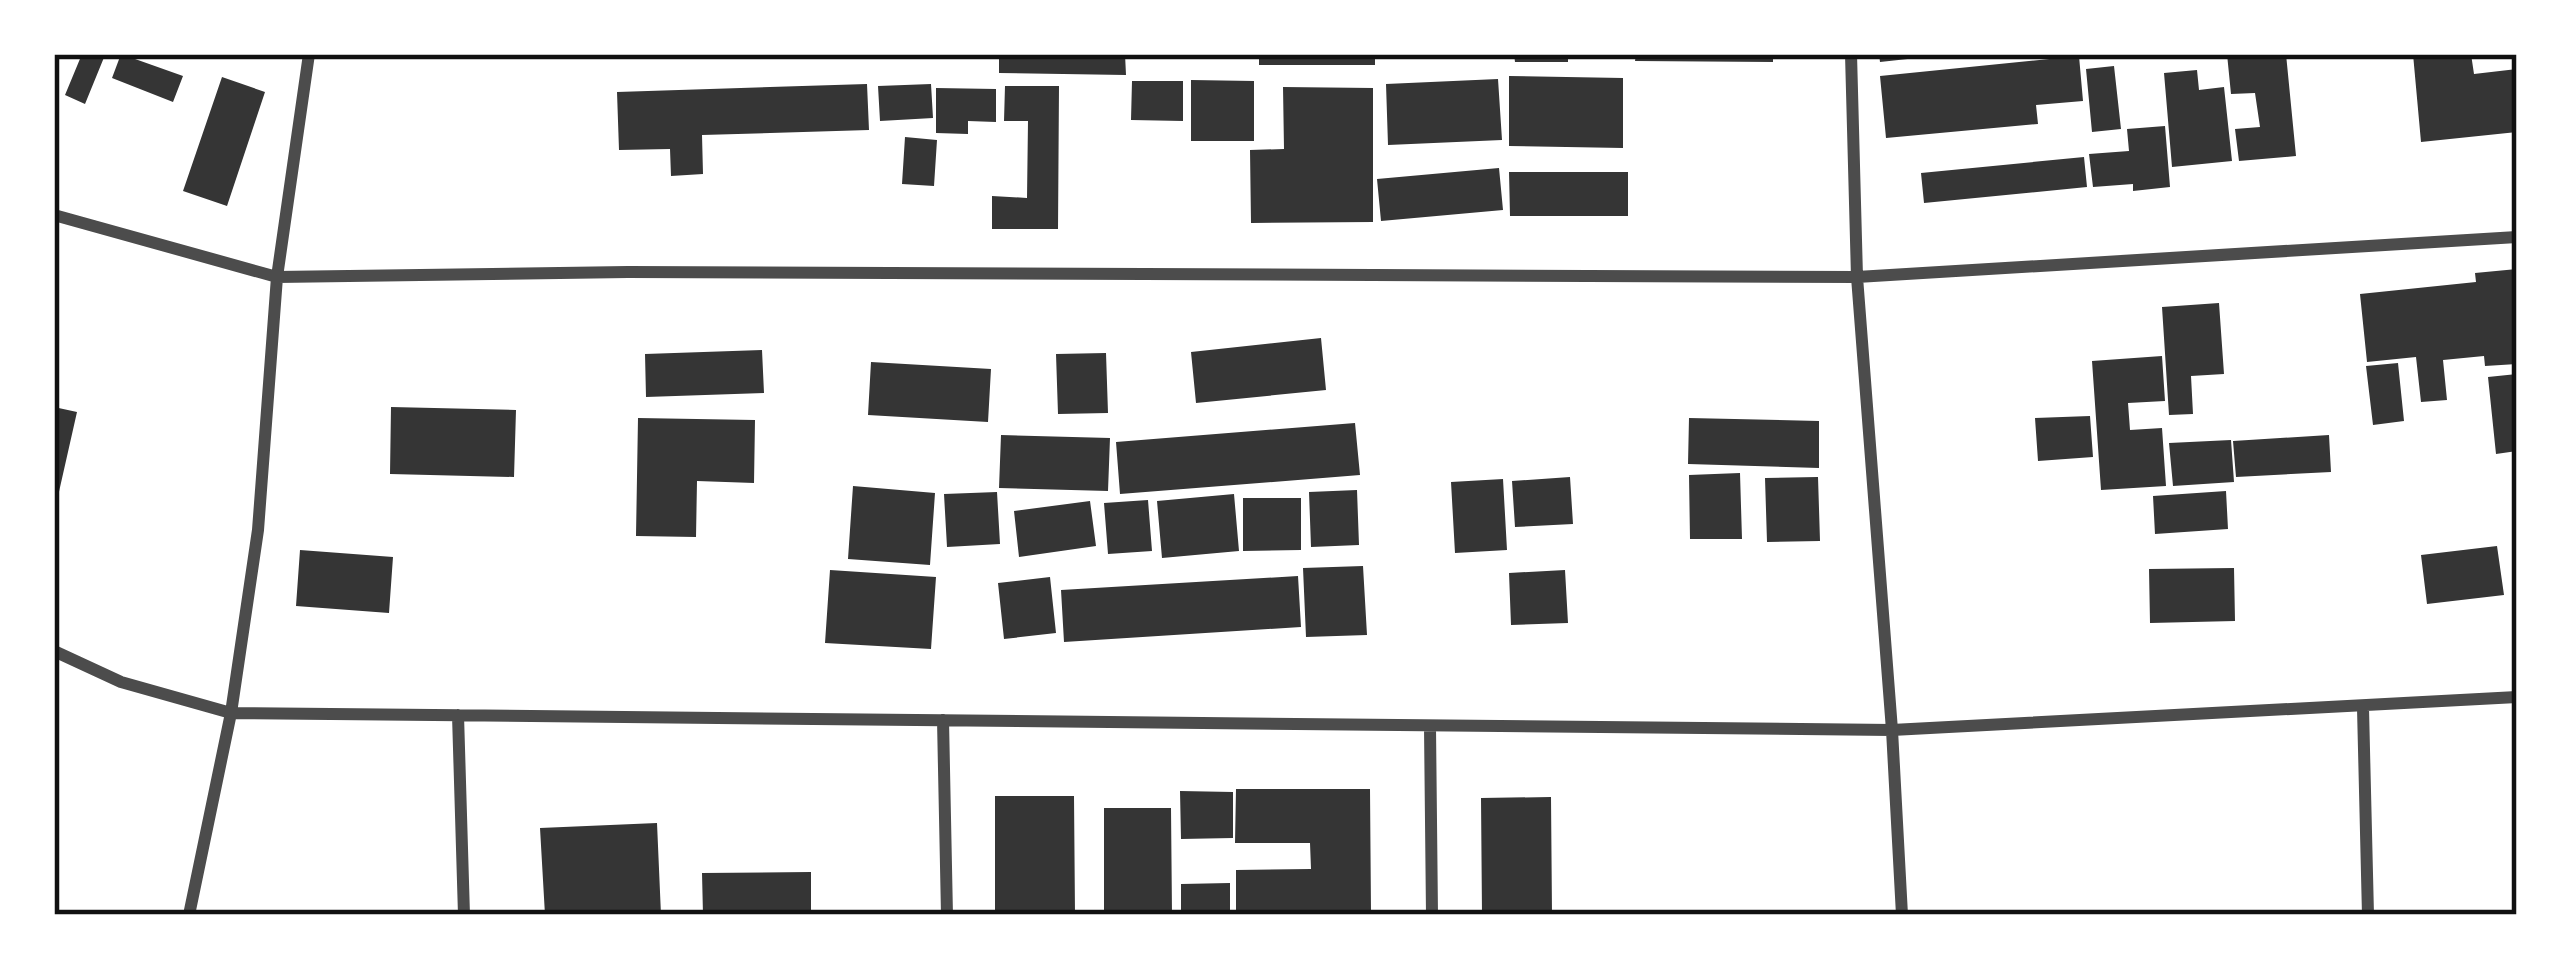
<svg xmlns="http://www.w3.org/2000/svg" width="2571" height="969" font-family="Helvetica,sans-serif">
	<style>
		.building { fill: #353535 }
		.lines { fill: none; stroke-linecap: round; stroke-linejoin: round }
		.minor { stroke: #4c4c4c; stroke-width: 12 }
		.neatline { fill: none; stroke: #111; stroke-width: 4.5 }
	</style>
	<rect width="100%" height="100%" fill="#fff"/>
	<path class="building" d="M82,54L105,55L85,104L65,95Z
		M121,54L183,76L173,102L112,78Z
		M999,54H1125L1126,75L999,73Z
		M1259,54H1375V65H1259Z
		M1514,54H1568V62H1515Z
		M1636,54H1773V62L1635,61Z
		M1879,54H1926V57L1880,62Z
		M2227,54H2286L2296,156L2239,161L2235,129L2260,127L2255,93L2231,94Z
		M2413,54H2471L2474,74L2517,69V132L2421,142Z
		M2079,56L2083,101L2036,105L2038,124L1886,138L1880,76Z
		M2114,66L2121,129L2092,132L2086,69Z
		M2197,70L2199,90L2224,87L2232,161L2172,167L2164,73Z
		M1509,76L1623,78V148L1509,146Z
		M222,77L265,92L227,206L183,191Z
		M1498,79L1502,140L1388,145L1386,84Z
		M1191,80L1254,81V141H1191Z
		M1132,81H1183V121L1131,120Z
		M867,84L869,130L702,135L703,174L671,176L670,149L619,150L617,92Z
		M931,84L933,118L880,121L878,86Z
		M1005,86H1059L1058,229H992V196L1027,198L1028,121H1004Z
		M1283,87L1373,88V222L1251,223L1250,150L1284,149Z
		M936,88L996,89V122L968,121V134L936,133Z
		M2165,126L2170,187L2133,191V184L2093,187L2089,154L2129,151L2127,129Z
		M905,137L937,140L934,186L902,184Z
		M2084,157L2087,187L1924,203L1921,173Z
		M1499,168L1503,210L1381,221L1377,179Z
		M1509,172H1628V216H1510Z
		M2517,269V364L2485,366L2484,356L2443,360L2447,400L2421,402L2416,357L2367,362L2360,294L2476,282L2475,273Z
		M2219,303L2224,374L2191,376L2193,414L2169,415L2162,307Z
		M1321,338L1326,390L1196,403L1191,352Z
		M762,350L764,393L646,397L645,354Z
		M1106,353L1108,413L1058,414L1056,354Z
		M2162,356L2165,401L2128,403L2130,430L2162,428L2166,486L2101,490L2092,361Z
		M871,362L991,369L988,422L868,415Z
		M2398,363L2404,421L2373,425L2366,366Z
		M2517,374V451L2496,454L2488,377Z
		M54,407L77,412L56,505H54Z
		M391,407L516,410L514,477L390,474Z
		M2090,416L2093,457L2038,461L2035,418Z
		M638,418L755,420L754,483L697,481L696,537L636,536Z
		M1689,418L1819,421V468L1688,464Z
		M1355,423L1360,475L1120,494L1116,442Z
		M1001,435L1110,438L1108,491L999,488Z
		M2329,435L2331,472L2236,477L2233,441Z
		M2231,440L2234,482L2173,486L2169,443Z
		M1740,473L1742,539H1690L1689,475Z
		M1570,477L1573,524L1515,527L1512,481Z
		M1818,477L1820,541L1767,542L1765,478Z
		M1503,479L1507,550L1455,553L1451,482Z
		M853,486L935,493L930,565L848,559Z
		M1357,490L1359,545L1311,547L1309,492Z
		M2226,491L2228,529L2155,534L2153,496Z
		M997,492L1000,544L947,547L944,494Z
		M1234,494L1239,551L1162,558L1157,501Z
		M1243,498H1301V550L1243,551Z
		M1148,500L1152,551L1108,554L1104,503Z
		M1090,501L1096,546L1019,557L1014,511Z
		M2497,546L2504,595L2427,604L2421,555Z
		M300,550L393,557L389,613L296,606Z
		M1363,566L1367,635L1306,637L1303,568Z
		M2234,568L2235,621L2150,623L2149,569Z
		M830,570L936,577L931,649L825,643Z
		M1565,570L1568,623L1511,625L1509,573Z
		M1298,576L1301,627L1064,642L1061,590Z
		M1050,577L1056,633L1004,639L998,583Z
		M1236,789H1370L1371,913H1236V870L1311,869L1310,843H1235Z
		M1180,791L1233,792V838L1181,839Z
		M995,796H1074L1075,915H995Z
		M1551,797L1552,915H1482L1481,798Z
		M1104,808H1171L1172,915H1104Z
		M657,823L661,915H545L540,828Z
		M811,872V915H703L702,873Z
		M1230,883V915H1181V884Z"/>
	<g class="lines">
		<path class="minor" d="M1851,54L1857,277L1892,730L1902,915
			M54,215L277,277L628,272L1857,277L2517,237
			M54,651L121,682L231,713L1892,730L2517,697
			M2363,708L2368,915
			M458,715L464,915
			M943,720L947,915
			M1430,727L1432,915
			M189,915L231,713L258,530L277,277L309,54"/>
	</g>
	<rect width="2571" height="969" fill="none" stroke="#ffffff" stroke-width="114"/>
	<rect x="57" y="57" width="2457" height="855" class="neatline"/>
</svg>
